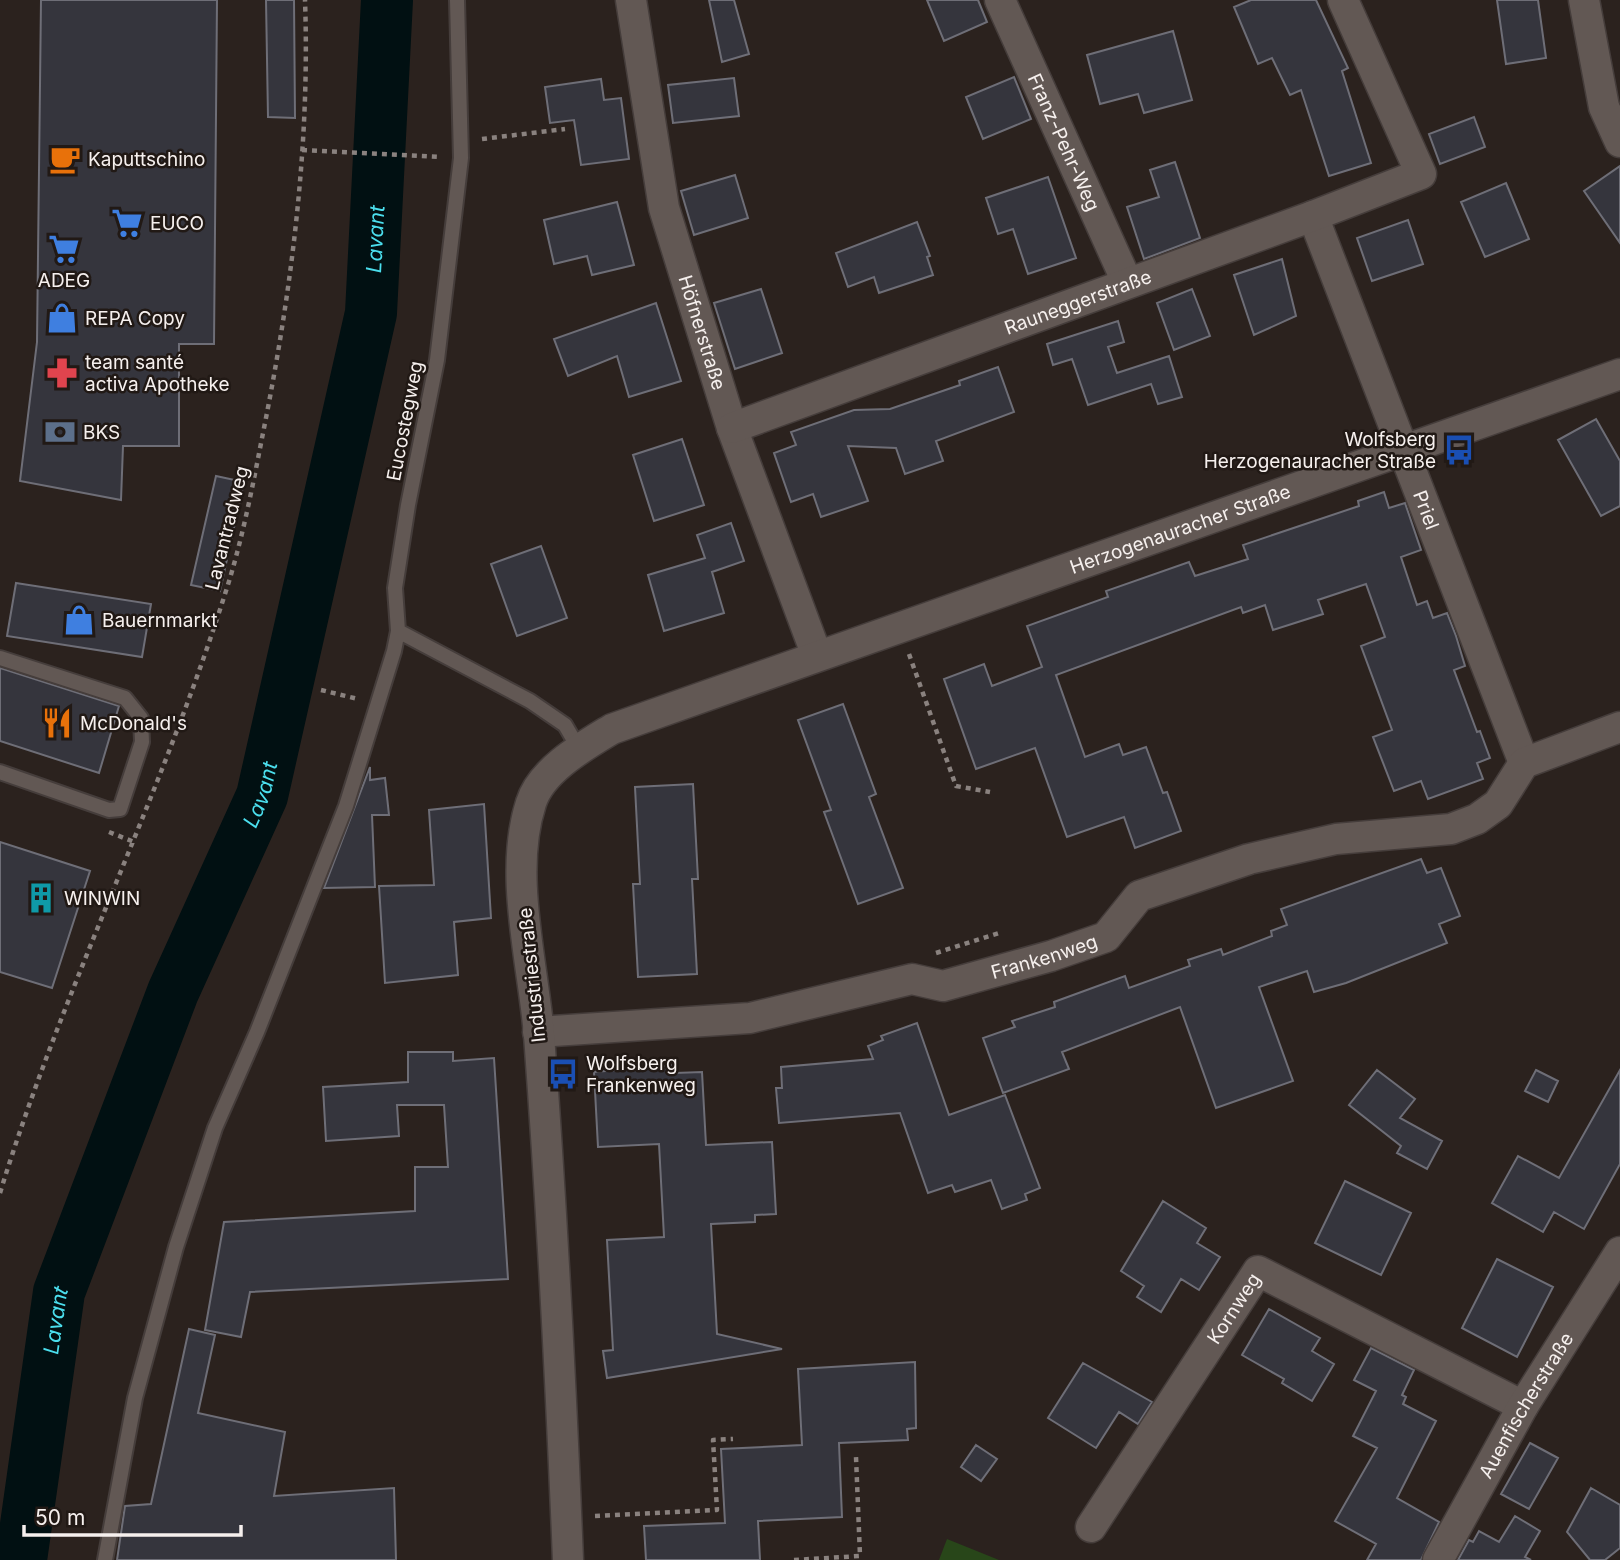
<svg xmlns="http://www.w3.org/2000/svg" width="1620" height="1560" font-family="Inter,sans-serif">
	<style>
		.garden { fill: #284619 }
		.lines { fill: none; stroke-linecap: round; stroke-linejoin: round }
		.river { stroke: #011012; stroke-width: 52 }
		.building { fill: #35353d; stroke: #6e6e77; stroke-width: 2 }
		.service-casing { stroke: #453d3b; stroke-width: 18 }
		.minor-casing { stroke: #453d3b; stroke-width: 33 }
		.path { stroke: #8a827f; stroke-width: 4.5; stroke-dasharray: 5 5; stroke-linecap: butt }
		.service { stroke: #625854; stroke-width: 14 }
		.minor { stroke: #625854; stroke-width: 30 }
		.labels { text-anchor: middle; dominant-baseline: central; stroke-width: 5; stroke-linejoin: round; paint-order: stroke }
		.street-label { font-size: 19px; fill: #f6f0ee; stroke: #211915 }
		.poi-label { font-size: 19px; fill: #f6f0ee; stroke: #211915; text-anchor: start }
		.water-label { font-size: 21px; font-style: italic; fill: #4bdeed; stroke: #211915 }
	</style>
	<rect width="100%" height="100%" fill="#2b221e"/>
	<path class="garden" d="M947,1539L999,1560H939Z"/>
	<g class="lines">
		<path class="river" id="s1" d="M21,1560L59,1292L173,992L262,796L371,313L387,0"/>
	</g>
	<path class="building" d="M41,0H217L214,344H179V446H123L121,500L20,481L37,342Z
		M266,0H294L295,118L268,117Z
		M709,0H734L749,54L722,62Z
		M927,0H978L987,22L944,41Z
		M1251,0H1316L1348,68L1342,71L1371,163L1329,176L1301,90L1290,95L1272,58L1258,64L1234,7Z
		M1497,0H1538L1546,58L1506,64Z
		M1173,31L1192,100L1144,113L1138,94L1100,104L1087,55Z
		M1014,77L1031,119L983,139L966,97Z
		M734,78L739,116L673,123L668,85Z
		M601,79L604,100L621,98L629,159L581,165L574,120L550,123L545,87Z
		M1474,117L1485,147L1440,164L1429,134Z
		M1175,162L1200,238L1144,259L1127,207L1159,197L1150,170Z
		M1620,166V243L1584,191Z
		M735,175L748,218L694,235L681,191Z
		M1048,177L1076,258L1028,274L1013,229L998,234L986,198Z
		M1506,183L1529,239L1485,257L1461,202Z
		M617,202L634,265L592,275L587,256L554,264L544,220Z
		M1408,220L1423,264L1372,281L1357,238Z
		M917,222L930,256L927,257L933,275L879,293L874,277L848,287L836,253Z
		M1282,259L1296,316L1254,335L1234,275Z
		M761,289L782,353L735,369L714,303Z
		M1192,289L1210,336L1174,350L1157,303Z
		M656,303L681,381L629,397L617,356L568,376L554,339Z
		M1118,321L1124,342L1108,347L1117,373L1169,356L1182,397L1158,404L1151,384L1088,405L1072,359L1053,365L1047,344Z
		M998,367L1014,412L936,441L943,461L905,474L896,448L848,446L868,501L821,517L813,494L791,502L774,453L796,445L791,432L854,410L890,409L960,385L959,381Z
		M1596,419L1620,461V506L1601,516L1558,440Z
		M682,439L704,505L654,521L633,455Z
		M216,476L244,482L220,591L191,585Z
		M1384,492L1389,508L1405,503L1421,550L1401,557L1417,605L1427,601L1433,618L1447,613L1456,636L1465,666L1454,670L1477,732L1480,731L1490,758L1477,763L1483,779L1428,799L1421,781L1394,791L1373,737L1392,730L1361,646L1385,637L1366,584L1318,600L1323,614L1273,630L1265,605L1243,613L1241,607L1056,675L1085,757L1119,744L1123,755L1146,747L1163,793L1167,792L1181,831L1135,848L1124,817L1067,837L1035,748L976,769L944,679L984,664L992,686L1042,667L1027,626L1108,597L1106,591L1189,562L1195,576L1248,559L1243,545L1359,506L1358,501Z
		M731,523L744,561L712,572L724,613L664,631L648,575L705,558L697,535Z
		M541,546L567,618L517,636L491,564Z
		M16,583L151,604L142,657L7,636Z
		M0,668L119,706L99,773L0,741Z
		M843,704L876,794L869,797L903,888L858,904L824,812L831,810L798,720Z
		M370,767V780L385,778L389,815H372L375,887L324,888Z
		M693,784L698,879H692L697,974L638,977L633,884H640L635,787Z
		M484,804L491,918L454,922L458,975L385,983L379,886L434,885L429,810Z
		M0,842L90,871L52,988L0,972Z
		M1421,859L1427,873L1441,868L1460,916L1439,924L1447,943L1346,983L1314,992L1307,971L1259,987L1293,1081L1216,1108L1180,1007L1062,1052L1069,1069L1003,1093L983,1038L1015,1027L1012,1021L1055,1007L1054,1002L1125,976L1129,988L1190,966L1188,960L1221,949L1223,955L1272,936L1271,931L1287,925L1281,909Z
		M917,1023L949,1115L1005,1095L1040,1188L1025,1194L1027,1200L1002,1209L991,1180L955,1192L952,1185L928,1193L900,1113L779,1123L776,1088H782L781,1067L873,1059L868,1046L883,1040L881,1036Z
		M408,1052H453V1061L494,1058L508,1279L250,1292L241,1337L205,1330L224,1222L415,1211V1167H448L444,1105H397L399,1136L326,1141L323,1087L408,1082Z
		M675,1065V1073L702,1072L706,1145L772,1142L776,1214L755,1215V1222L711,1224L717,1334L782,1349L607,1378L603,1351L613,1350L607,1240L664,1237L659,1144L598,1147L594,1072Z
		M1377,1070L1415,1099L1400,1118L1442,1141L1427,1169L1397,1153L1401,1146L1349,1105Z
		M1536,1070L1558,1081L1548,1102L1525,1091Z
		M1620,1070V1164L1584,1229L1554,1212L1543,1232L1492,1203L1518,1156L1559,1178Z
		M1345,1181L1411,1213L1381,1275L1315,1243Z
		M1163,1201L1206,1228L1197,1243L1220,1257L1199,1290L1181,1279L1161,1312L1137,1297L1144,1286L1121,1271Z
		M1497,1259L1553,1287L1517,1357L1462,1328Z
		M1269,1309L1320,1338L1312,1351L1334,1364L1312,1401L1282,1383L1284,1379L1242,1355Z
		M189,1329L215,1335L198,1413L285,1432L274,1496L394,1488L396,1560H117L125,1506L151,1504Z
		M1371,1348L1414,1370L1402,1395L1406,1397L1403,1404L1436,1421L1397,1498L1439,1522L1421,1560H1367L1376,1544L1335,1521L1377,1448L1353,1436L1376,1391L1354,1380Z
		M915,1362L916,1428L907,1429L908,1440L839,1443L842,1517L758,1521L760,1560H646L644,1526L725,1523L721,1449L802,1445L798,1369Z
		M1083,1363L1152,1402L1138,1424L1119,1412L1096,1448L1048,1418Z
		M1530,1443L1558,1458L1529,1509L1501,1494Z
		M976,1445L997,1459L981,1481L961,1467Z
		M1591,1488L1620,1505V1548L1605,1560H1590L1567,1532Z
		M1515,1516L1540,1531L1525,1557L1531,1560H1458L1469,1540L1473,1542L1479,1531L1499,1542Z"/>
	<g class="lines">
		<g class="service-casing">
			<path id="service" d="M398,631L530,701L565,725L579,749
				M0,658L125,698L141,718L142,742L120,809L109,810L0,772
				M105,1560L135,1398L176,1247L215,1128L257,1032L346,806L394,651L398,631L395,588L408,505L437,360L461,158L457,0"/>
		</g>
		<g class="minor-casing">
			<g id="minor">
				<path id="s2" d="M631,0L664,208L732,428L817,656"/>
				<path id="s3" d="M1000,0L1127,282"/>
				<path d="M1584,0L1604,107L1620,142"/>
				<path id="s4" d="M1313,216L1524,763"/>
				<path id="s5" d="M732,428L1313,216L1421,174L1343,0"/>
				<path id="s6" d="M538,1032L750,1018L912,979L943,986L1051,956L1106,937L1139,896L1249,859L1336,839L1451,829L1477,819L1498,804L1524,763L1620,727"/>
				<path id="s7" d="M1091,1527L1258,1271L1523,1406"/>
				<path id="s8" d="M568,1560C561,1385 552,1210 539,1035C533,963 508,873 531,803C541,770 584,746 612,729L1620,374"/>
				<path id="s9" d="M1438,1560L1523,1406L1620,1252"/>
			</g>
		</g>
		<path class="path" d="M482,139L565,129
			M302,150L441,157
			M909,654L956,786L990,792
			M321,690L358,699
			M109,832L134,842
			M936,953L999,933
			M0,1193C62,990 160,799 224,597C242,543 253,484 264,428C292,287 310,143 305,0
			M595,1516L717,1510L713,1440L733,1439
			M794,1560L860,1556L856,1457"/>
		<use href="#service" class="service"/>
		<use href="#minor" class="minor"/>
	</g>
	<defs>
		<g id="cafe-bare" transform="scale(2.415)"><path d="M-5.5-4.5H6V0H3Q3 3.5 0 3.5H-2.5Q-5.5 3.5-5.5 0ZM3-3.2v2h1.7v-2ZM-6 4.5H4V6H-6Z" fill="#e8710a" stroke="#211915" stroke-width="2.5" paint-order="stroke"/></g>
		<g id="supermarket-bare" transform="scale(2.415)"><path d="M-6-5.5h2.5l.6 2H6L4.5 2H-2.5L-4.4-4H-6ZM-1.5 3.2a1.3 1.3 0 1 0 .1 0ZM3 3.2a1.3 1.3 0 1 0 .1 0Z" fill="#3f7fe0" stroke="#211915" stroke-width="2.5" paint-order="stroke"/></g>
		<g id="shop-bare" transform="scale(2.415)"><path d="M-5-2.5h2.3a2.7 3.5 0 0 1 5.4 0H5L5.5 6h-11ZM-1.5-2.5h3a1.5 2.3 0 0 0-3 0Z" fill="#3f7fe0" stroke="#211915" stroke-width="2.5" paint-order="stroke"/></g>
		<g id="pharmacy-bare" transform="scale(2.415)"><path d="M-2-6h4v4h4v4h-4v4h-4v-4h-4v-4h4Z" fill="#e0444e" stroke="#211915" stroke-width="2.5" paint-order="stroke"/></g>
		<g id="bank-bare" transform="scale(2.415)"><path d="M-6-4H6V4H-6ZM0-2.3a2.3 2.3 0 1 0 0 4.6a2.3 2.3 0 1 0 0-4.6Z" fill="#5c6f8a" stroke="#211915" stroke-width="2.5" paint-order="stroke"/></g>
		<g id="bus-bare" transform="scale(2.415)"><path d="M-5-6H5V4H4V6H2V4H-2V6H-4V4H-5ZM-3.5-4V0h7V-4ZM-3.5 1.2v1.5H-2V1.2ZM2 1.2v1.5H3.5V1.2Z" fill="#1a4fb4" stroke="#211915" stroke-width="2.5" paint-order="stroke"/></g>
		<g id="restaurant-bare" transform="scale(2.415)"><path d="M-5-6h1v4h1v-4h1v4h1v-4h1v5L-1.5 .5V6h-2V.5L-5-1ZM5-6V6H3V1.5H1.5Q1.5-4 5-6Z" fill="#e8710a" stroke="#211915" stroke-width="2.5" paint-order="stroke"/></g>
		<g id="building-bare" transform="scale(2.415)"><path d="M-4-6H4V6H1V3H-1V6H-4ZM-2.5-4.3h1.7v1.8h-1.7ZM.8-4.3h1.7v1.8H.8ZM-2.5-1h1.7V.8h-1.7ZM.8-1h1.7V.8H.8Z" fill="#0f9aa8" stroke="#211915" stroke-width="2.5" paint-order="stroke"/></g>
	</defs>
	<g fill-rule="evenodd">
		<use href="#cafe-bare" x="65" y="159"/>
		<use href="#supermarket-bare" x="127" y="223"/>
		<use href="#supermarket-bare" x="64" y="249"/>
		<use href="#shop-bare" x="62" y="318"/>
		<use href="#pharmacy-bare" x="62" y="373"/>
		<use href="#bank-bare" x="60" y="432"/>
		<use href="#bus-bare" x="1459" y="450"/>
		<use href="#shop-bare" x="79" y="620"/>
		<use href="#restaurant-bare" x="57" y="723"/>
		<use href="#building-bare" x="41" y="898"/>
		<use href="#bus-bare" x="563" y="1074"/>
	</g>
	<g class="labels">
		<g class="street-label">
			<text stroke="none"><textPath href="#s3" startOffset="156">Franz-Pehr-Weg</textPath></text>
			<text stroke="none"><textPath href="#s5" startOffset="368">Rauneggerstraße</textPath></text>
			<text stroke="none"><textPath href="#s2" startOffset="341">Höfnerstraße</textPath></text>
			<text transform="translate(405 421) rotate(-79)">Eucostegweg</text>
			<text stroke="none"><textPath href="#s4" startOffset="315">Priel</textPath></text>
			<text transform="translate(227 528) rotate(-76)">Lavantradweg</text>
			<text stroke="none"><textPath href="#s8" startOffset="1474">Herzogenauracher Straße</textPath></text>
			<text stroke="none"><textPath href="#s6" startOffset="516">Frankenweg</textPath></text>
			<text transform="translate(532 975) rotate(-96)">Industriestraße</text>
			<text stroke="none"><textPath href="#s7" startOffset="261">Kornweg</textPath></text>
			<text stroke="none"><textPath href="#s9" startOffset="178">Auenfischerstraße</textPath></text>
		</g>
		<g class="poi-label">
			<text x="88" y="159">Kaputtschino</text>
			<text x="150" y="223">EUCO</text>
			<text x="64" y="280" text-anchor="middle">ADEG</text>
			<text x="85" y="318">REPA Copy</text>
			<text x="85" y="362">team santé<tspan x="85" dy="22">activa Apotheke</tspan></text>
			<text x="83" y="432">BKS</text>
			<text x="1436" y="439" text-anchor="end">Wolfsberg<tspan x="1436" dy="22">Herzogenauracher Straße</tspan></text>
			<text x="102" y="620">Bauernmarkt</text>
			<text x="80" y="723">McDonald's</text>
			<text x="64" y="898">WINWIN</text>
			<text x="586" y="1063">Wolfsberg<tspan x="586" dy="22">Frankenweg</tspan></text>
		</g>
		<g class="water-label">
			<text stroke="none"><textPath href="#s1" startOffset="1376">Lavant</textPath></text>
			<text stroke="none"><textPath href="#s1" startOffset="808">Lavant</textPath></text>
			<text stroke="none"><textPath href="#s1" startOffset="242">Lavant</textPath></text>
		</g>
	</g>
	<path d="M24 1525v10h217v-10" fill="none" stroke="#f6f0ee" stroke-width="3.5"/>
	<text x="35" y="1525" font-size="21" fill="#f6f0ee" stroke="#211915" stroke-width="5" paint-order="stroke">50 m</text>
</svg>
